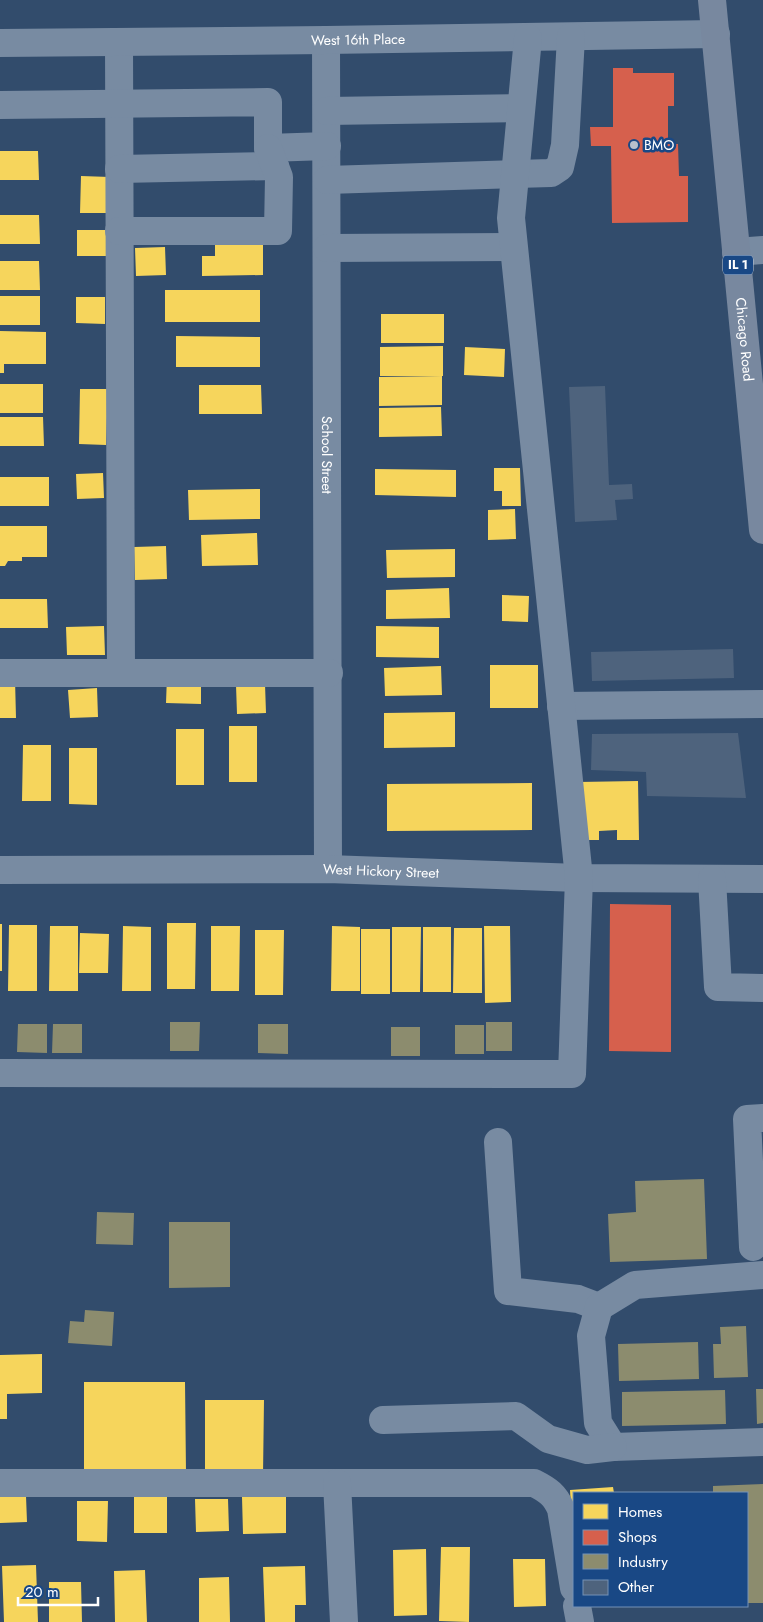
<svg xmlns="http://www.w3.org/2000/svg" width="763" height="1622" font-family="Jost,sans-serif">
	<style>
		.homes { fill: #f6d55c }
		.shops { fill: #d6604d }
		.industry { fill: #8c8c6e }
		.building { fill: #4e637d }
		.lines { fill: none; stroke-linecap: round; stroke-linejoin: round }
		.minor { stroke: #788ba2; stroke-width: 28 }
		.major { stroke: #78889f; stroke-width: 28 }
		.poi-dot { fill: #b7c0cc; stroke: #194885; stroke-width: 2 }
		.labels { text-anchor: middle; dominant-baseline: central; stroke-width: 5; stroke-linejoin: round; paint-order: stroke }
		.shield { fill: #194885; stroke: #bac8da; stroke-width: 1 }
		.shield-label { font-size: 12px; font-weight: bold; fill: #fff }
		.street-label { font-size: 14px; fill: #fff; stroke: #194885 }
		.poi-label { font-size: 14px; fill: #fff; stroke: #194885; text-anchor: start }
	</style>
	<rect width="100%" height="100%" fill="#324c6c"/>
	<path class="homes" d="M0,151H38L39,180H0Z
		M81,176L110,177L109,213H80Z
		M0,215H39L40,244H0Z
		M77,230H106V256H77Z
		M215,245H263V275L202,276V256H215Z
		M165,247L166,275L136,276L135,248Z
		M0,261H39L40,290H0Z
		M165,290H260V322H165Z
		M0,296H40V325H0Z
		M76,297H105V324L76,323Z
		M381,314H444V343H381Z
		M0,331L46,332V364H4V373H0Z
		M176,336L260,337V367H176Z
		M443,346V376H380V347Z
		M465,347L505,349L504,377L464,375Z
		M442,376V405L379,406V377Z
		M0,384H43V413H0Z
		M199,385H261L262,414H199Z
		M80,389H108L106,445L79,444Z
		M441,407L442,436L379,437V408Z
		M0,417H43L44,446H0Z
		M494,468H520L521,506H502V491H494Z
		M375,469L456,470V497L375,495Z
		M103,473L104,498L77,499L76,474Z
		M0,477H49V506H0Z
		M260,489V519L189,520L188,490Z
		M515,509L516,539L488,540V510Z
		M0,526H47V557H22V561H8L5,566H0Z
		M257,533L258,565L202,566L201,535Z
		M166,546L167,579L135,580L134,547Z
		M455,549V577L387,578L386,550Z
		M449,588L450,618L386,619V590Z
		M502,595L529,596L528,622L502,621Z
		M0,599H47L48,628H0Z
		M104,626L105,655H67L66,627Z
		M376,626L439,627V658L376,657Z
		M490,665H538V708H490Z
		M441,666L442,695L385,696L384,668Z
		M167,676H201V704L166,703Z
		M0,679H15L16,718H0Z
		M265,684L266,713L237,714L236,685Z
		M97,688L98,717L70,718L68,690Z
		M455,712V747L384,748V713Z
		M229,726H257V782H229Z
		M176,729H204V785H176Z
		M23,745H51V801H22Z
		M69,748H97V805L69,804Z
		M638,781L639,840H617V830L599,831V840H579L578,782Z
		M532,783V830L387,831V784Z
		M167,923H196L195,989H167Z
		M0,924H2V971H0Z
		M9,925H37V991H8Z
		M50,926H78V991H49Z
		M123,926L151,927V991H122Z
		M211,926H240L239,991H211Z
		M332,926L360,927V991H331Z
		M484,926H510L511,1002L485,1003Z
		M392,927H421L420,992H392Z
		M423,927H451V992H423Z
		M454,928H482V993H453Z
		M361,929H390V994H361Z
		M255,930H284L283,995H255Z
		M80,933L109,934L108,973H79Z
		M42,1354V1393L7,1394V1419H0V1355Z
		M84,1382H185L186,1473L84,1474Z
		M205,1400H264L263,1475H205Z
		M613,1487L614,1493H574V1508H571L570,1490Z
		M26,1496L27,1522L0,1523V1497Z
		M134,1497H167V1533H134Z
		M242,1497H286V1533L243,1534Z
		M195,1499H228L229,1531L196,1532Z
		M77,1501H108L107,1542L77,1541Z
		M441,1547H470L469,1622L439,1621Z
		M426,1549L427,1615L394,1616L393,1550Z
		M513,1559H545L546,1606L514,1607Z
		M36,1565L38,1622H4L2,1566Z
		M305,1566L306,1605H295V1622H265L263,1567Z
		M145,1570L147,1622H115L114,1571Z
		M229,1577L230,1622H199V1578Z
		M49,1582H81L82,1622H49Z"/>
	<path class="shops" d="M613,68H633V73H674V106H668V144H678L679,176H688V222L612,223L611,146H591L590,127H613Z
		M610,904L671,905V1052L609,1051Z"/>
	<path class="industry" d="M170,1022H200L199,1051H170Z
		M486,1022H512V1051H486Z
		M18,1024H47V1053L17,1052Z
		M53,1024H82V1053H52Z
		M258,1024H288V1054L258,1053Z
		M455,1025H484V1054H455Z
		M391,1027H420V1056H391Z
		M704,1179L707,1259L610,1262L608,1214L636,1212L635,1181Z
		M97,1212L134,1213L133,1245L96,1244Z
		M169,1222H230V1287L169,1288Z
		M85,1310L114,1312L112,1346L68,1343L70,1321L84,1322Z
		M746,1326L748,1377L714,1378L713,1344H721L720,1327Z
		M698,1342L699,1379L619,1381L618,1344Z
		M756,1389H763V1423L757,1424Z
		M725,1390L726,1424L622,1426V1392Z
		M763,1484V1603H747V1493H713V1486Z"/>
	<path class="building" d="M605,386L609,485L632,484L633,499L615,500L617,520L575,522L569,387Z
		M733,649L734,678L592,681L591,652Z
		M738,733L746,798L647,796L646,772L591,770L592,734Z"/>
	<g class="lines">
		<g class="minor">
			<path id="s1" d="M326,40L328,869"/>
			<path d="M119,42L121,673"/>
			<path id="s2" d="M0,43L326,40L716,34"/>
			<path d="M0,105L268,102V148L327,146"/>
			<path d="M327,111L521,108"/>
			<path d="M119,169L275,166"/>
			<path d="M327,180L551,173L560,167L565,145L571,37"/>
			<path d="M119,231H278L279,177L268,148"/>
			<path d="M327,248L513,247"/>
			<path d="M736,252L763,250"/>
			<path d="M0,673H329"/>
			<path d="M561,706L763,704"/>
			<path id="s3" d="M0,870L328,869L579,878L763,879"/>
			<path d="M712,879L718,987L763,988"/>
			<path d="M0,1073L572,1074L579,878L511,218L528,38"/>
			<path d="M498,1142L508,1291L578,1299L599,1307"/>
			<path d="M753,1247L747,1119L763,1118"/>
			<path d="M763,1275L635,1285L599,1307L591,1336L598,1423L613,1447L763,1442"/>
			<path d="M383,1420L516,1416L548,1439L587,1450L613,1447"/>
			<path d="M0,1483H534C548,1490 555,1495 561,1509L574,1588"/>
			<path d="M337,1483L344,1622"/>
			<path d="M577,1606L580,1622"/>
		</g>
		<path class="major" id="s4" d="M712,0L763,530"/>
	</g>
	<circle class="poi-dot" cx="634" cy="145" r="5"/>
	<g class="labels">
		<rect class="shield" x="723" y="255.5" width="30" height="19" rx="4"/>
		<g class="shield-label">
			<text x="738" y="265">IL 1</text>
		</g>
		<g class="street-label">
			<text stroke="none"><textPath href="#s2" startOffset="358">West 16th Place</textPath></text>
			<text stroke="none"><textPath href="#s4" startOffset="341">Chicago Road</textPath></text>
			<text stroke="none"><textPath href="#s1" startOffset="415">School Street</textPath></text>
			<text stroke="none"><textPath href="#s3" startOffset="381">West Hickory Street</textPath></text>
		</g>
		<g class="poi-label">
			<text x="644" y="145">BMO</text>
		</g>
	</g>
	<rect x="573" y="1492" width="175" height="115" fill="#194885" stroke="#7591b6"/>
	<rect x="583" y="1504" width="25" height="15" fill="#f6d55c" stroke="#7591b6"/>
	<text x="618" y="1517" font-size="15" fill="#ffffff">Homes</text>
	<rect x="583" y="1530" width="25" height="15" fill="#d6604d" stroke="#7591b6"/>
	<text x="618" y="1542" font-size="15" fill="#ffffff">Shops</text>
	<rect x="583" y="1554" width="25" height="15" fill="#8c8c6e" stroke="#7591b6"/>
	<text x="618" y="1567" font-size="15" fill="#ffffff">Industry</text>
	<rect x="583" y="1580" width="25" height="15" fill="#4e637d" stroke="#7591b6"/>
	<text x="618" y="1592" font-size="15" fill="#ffffff">Other</text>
	<path d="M18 1597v8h80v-8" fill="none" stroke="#ffffff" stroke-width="2.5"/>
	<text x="25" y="1597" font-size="15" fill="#ffffff" stroke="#194885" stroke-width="4" paint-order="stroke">20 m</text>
</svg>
